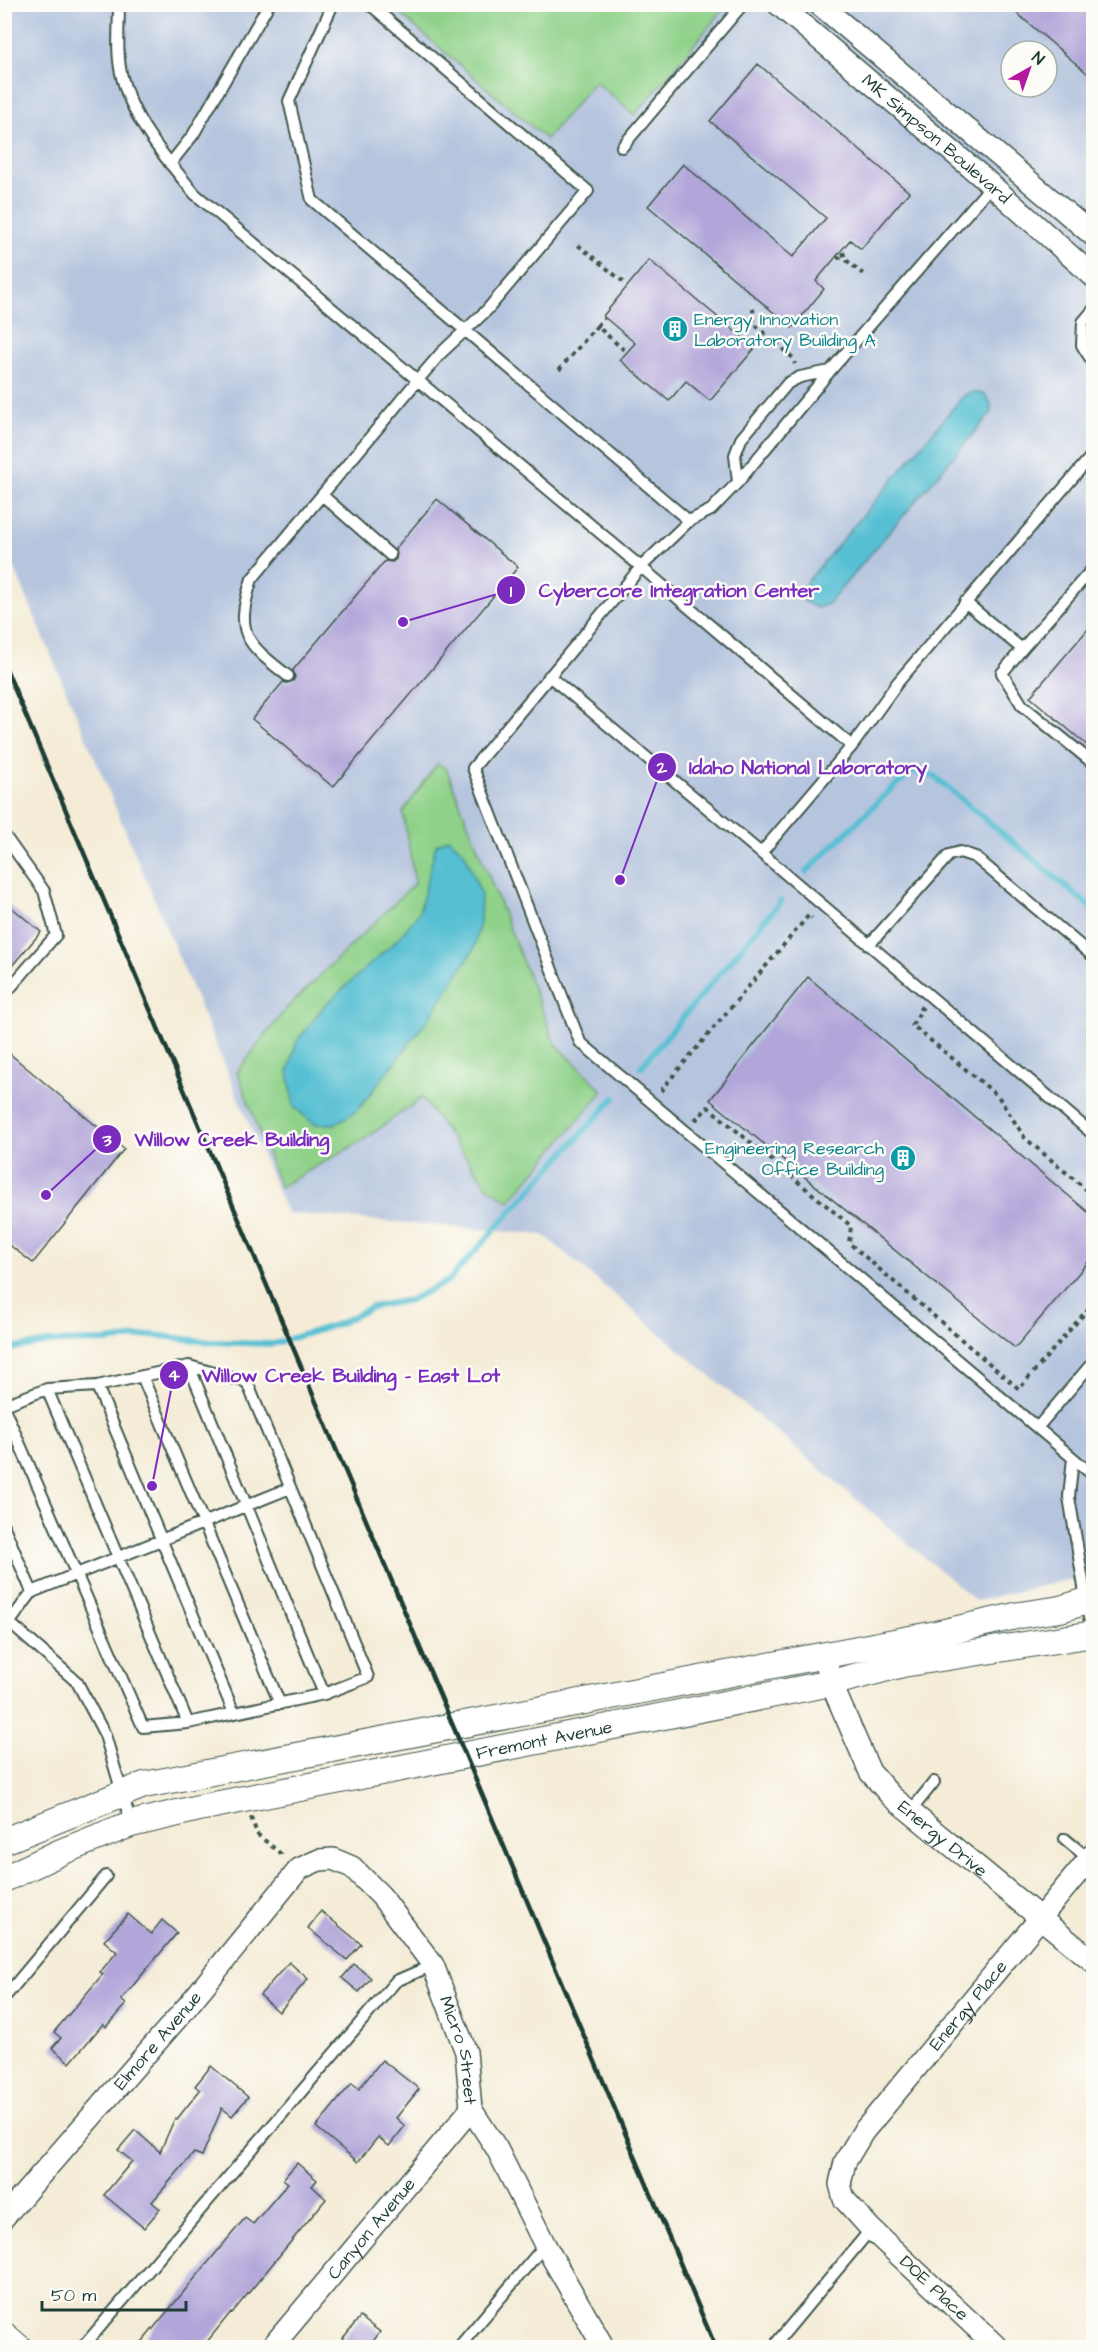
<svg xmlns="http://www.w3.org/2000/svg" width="1098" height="2352" font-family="'Architects Daughter',sans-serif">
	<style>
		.industrial { fill: #b6c5de; fill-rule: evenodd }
		.green { fill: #8fd189; stroke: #57875e; stroke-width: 1.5 }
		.water { fill: #56bfd3; stroke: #3a7e84; stroke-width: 1.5 }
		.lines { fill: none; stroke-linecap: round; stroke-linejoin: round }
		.stream { stroke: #56bfd3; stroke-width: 6 }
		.building { fill: #b1a5d9 }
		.service-casing { stroke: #3f574c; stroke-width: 14 }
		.minor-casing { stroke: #3f574c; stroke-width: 24 }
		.tertiary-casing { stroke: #3f574c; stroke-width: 28 }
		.path { stroke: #3f574c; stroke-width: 4; stroke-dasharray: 4.5 4.5; stroke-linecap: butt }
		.service { stroke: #fff; stroke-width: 10 }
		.minor { stroke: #fff; stroke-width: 21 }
		.tertiary { stroke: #fff; stroke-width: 26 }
		.rail { stroke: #1f3d34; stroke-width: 4.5 }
		.labels { text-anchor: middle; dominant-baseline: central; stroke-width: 5; stroke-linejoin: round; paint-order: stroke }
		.street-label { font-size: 18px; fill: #1f3d34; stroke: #fdfcf7 }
		.culture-label { font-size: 18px; fill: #0d838f; stroke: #fdfcf7; text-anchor: start }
		.leader { fill: none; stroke: #7b2cbf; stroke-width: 2 }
		.callout-dot { fill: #7b2cbf; stroke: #fdfcf7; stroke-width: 2 }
		.mark-label { font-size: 18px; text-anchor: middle; font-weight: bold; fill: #fff }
		.callout-label { font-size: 20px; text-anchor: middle; font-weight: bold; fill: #7b2cbf; stroke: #fdfcf7; stroke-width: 5; stroke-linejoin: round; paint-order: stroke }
	</style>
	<rect width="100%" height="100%" fill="#fdfcf7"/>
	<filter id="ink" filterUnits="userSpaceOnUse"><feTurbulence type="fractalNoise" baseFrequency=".0167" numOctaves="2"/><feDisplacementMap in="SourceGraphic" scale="12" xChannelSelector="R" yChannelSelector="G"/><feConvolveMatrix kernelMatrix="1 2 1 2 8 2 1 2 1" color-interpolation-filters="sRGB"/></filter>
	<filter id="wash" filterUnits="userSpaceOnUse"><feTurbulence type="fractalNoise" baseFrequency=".008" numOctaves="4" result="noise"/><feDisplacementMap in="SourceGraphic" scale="24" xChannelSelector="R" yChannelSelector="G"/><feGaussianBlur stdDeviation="1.35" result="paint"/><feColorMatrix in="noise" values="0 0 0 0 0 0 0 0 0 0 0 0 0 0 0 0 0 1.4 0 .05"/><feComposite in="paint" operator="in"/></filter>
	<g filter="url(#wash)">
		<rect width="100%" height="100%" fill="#f4ecd7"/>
		<path class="industrial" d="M4,5H1093V1574L976,1601L544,1235L287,1213L5,546ZM1011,51H1047V87H1011Z"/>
		<path class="green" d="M405,4H727V5L635,115L595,81L546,139L398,12Z
			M437,764L446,768L555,1043L603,1091L509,1202L487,1186L422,1098L363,1140L280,1187L237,1072L285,1010L415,883L403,812Z"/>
		<path class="water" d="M972,392L985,394L991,404V413L828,604L817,608L805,602L800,590L964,395Z
			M449,838L464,852L481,894L480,922L474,949L430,1017L357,1111L335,1124H314L294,1107L288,1072L297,1041L325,1005L399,938L419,913L436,845Z"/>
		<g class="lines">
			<path class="stream" d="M806,872L890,790L913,771L934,776L1094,910
				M641,1067L781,901
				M4,1350L49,1342L106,1341L153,1335L209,1342L273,1344L338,1324L372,1307L410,1300L448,1281L614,1098"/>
		</g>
		<g id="blocks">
			<path class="building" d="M1006,4H1094V79Z
				M758,64L909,192L861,249L850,240L816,281L824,289L792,328L648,206L683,164L793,257L826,218L710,121Z
				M649,260L755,348L710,401L686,381L669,401L620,360L635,343L603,316Z
				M437,499L518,567L333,787L252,719L283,682L287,683L293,681L295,677L293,670L385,561L392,562L396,559L397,553L395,549Z
				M1094,622V751L1030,697Z
				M4,901L41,932L4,975Z
				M808,977L1094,1217V1255L1015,1348L710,1100Z
				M4,1049L124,1149L33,1263L4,1241Z
				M321,1911L361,1944L347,1960L308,1928Z
				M128,1914L151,1934L162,1920L177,1933L121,2000L126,2004L106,2027L103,2024L70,2063L52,2048L61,2038L54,2032L103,1974L100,1972L117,1952L104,1941Z
				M289,1962L308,1979L279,2012L260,1995Z
				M354,1964L371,1978L359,1992L342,1978Z
				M382,2060L419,2089L396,2118L405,2126L389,2146L378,2137L358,2162L316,2127L352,2083L359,2089Z
				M211,2066L248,2097L232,2116L222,2108L202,2156L194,2153L152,2202L160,2209L144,2228L104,2195L132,2161L118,2150L135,2130L160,2152L175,2118L177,2119L200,2090L195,2086Z
				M297,2163L317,2180L312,2186L326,2199L232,2313L231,2312L202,2348H137L245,2218L253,2224L288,2183L283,2179Z
				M360,2317L380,2332L368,2348H355L343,2338Z"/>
		</g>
	</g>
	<g filter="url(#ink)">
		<use href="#blocks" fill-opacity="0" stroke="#3f574c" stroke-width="1.5"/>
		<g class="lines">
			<g class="service-casing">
				<path id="service" d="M119,4C119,27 116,51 121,73C131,119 166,159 195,194L641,567L689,521
					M333,4L289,101L312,200L689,521L711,510L738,482L830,371L991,186
					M622,147L743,4
					M170,164L193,135L269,4
					M1094,309L1083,322L1082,345L1094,364
					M738,482L735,455L741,439L788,383L800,377L830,371
					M322,495L390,555
					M965,602L1022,649L1094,567
					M1022,649L1002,673L1022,705L1094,764
					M288,676C246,643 234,634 252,579L417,381L441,353L487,310L588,191L373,7L366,4
					M549,676L761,853
					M852,746L898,682L1094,453
					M4,835L44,891L56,935L4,995
					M869,945L949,855L960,852L975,857L1094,957
					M189,1366L324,1694
					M142,1376L280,1704
					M97,1386L234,1713
					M47,1389L188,1723
					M4,1405L47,1389L97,1386L189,1366L247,1382L368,1677L324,1694L188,1723L143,1727L4,1408
					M1037,1428L1094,1361
					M1073,1458L1094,1476
					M4,1527L32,1592
					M4,1618L77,1682L105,1735L131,1823
					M10,1622L32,1592L290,1488
					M1092,1635L1069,1497L1073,1458L580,1042L473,768L641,567L852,746L761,853L1094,1135
					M910,1812L934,1782
					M1065,1839L1089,1859
					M4,1998L106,1876
					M82,2348L396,1981L433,1965
					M458,2348L545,2245
					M781,2348L778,2341L871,2229"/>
			</g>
			<g class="minor-casing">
				<g id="minor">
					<path id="s1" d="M778,4L981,176L1094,277"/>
					<path d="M819,4L1094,236"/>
					<path id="s2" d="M824,1655L831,1683L870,1772L891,1796L1094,1962"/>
					<path id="s3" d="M4,2217L186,2008L299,1869L319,1860L333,1859L352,1867L381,1896L433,1965L466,2052L471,2109L497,2149L545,2245L604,2348"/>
					<path id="s4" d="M271,2348L471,2109"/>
					<path id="s5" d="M998,2348L871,2229L844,2199L840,2184L845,2162L863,2132L1094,1853"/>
				</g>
			</g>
			<g class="tertiary-casing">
				<g id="tertiary">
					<path d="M4,1841L144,1785L936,1634L1020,1615L1060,1609L1094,1599"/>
					<path id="s6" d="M4,1879L61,1852L131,1824L199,1808L831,1683L903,1664L1094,1634"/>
					<path d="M4,2335L19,2348"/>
				</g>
			</g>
			<path class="path" d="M578,245L626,284
				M843,252L845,259L863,274
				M837,258L844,257
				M753,308L754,324L793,358L795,364
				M597,326L604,318
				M559,370L597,326L624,350
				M919,1007L922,1009L912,1025L998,1096L1025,1138L1094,1196
				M664,1091L662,1089L809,915L812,918
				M695,1117L697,1119L708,1107L851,1226L849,1243L1019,1389L1094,1302
				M251,1817L257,1834L281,1854L279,1857"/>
			<use href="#service" class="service"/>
			<use href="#minor" class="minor"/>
			<use href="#tertiary" class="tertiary"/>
			<path class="rail" d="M4,664L716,2348"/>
		</g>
	</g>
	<defs>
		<g id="building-disc" transform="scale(1.35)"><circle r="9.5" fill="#0f9aa8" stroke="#fdfcf7"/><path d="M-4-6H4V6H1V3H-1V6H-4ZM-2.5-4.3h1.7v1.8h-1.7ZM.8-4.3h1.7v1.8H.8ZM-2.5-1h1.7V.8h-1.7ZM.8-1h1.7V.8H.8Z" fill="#fff"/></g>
	</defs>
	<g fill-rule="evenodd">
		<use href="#building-disc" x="675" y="329"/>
		<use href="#building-disc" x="903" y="1158"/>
	</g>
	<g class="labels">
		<g class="street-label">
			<text stroke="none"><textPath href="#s1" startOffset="208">MK Simpson Boulevard</textPath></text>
			<text stroke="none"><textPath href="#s6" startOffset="560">Fremont Avenue</textPath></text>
			<text stroke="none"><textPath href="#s2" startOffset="225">Energy Drive</textPath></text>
			<text stroke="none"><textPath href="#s5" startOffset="452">Energy Place</textPath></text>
			<text stroke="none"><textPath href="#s3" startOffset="234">Elmore Avenue</textPath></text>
			<text stroke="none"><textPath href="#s3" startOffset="730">Micro Street</textPath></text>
			<text stroke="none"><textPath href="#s4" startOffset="156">Canyon Avenue</textPath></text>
			<text transform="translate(934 2288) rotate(43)">DOE Place</text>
		</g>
		<g class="culture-label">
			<text x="694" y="319">Energy Innovation<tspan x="694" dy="21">Laboratory Building A</tspan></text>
			<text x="884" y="1148" text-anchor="end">Engineering Research<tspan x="884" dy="21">Office Building</tspan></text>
		</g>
	</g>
	<path class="leader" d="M403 622L511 590M620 880L662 767M46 1195L107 1139M152 1486L174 1375"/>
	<g class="callout-dot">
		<circle cx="403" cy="622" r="6"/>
		<circle cx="620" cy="880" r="6"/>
		<circle cx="46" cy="1195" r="6"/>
		<circle cx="152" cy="1486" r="6"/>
		<circle cx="511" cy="590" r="15"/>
		<circle cx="662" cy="767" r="15"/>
		<circle cx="107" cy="1139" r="15"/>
		<circle cx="174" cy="1375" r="15"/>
	</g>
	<g class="mark-label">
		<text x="511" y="597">1</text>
		<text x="662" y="773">2</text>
		<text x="107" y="1146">3</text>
		<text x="174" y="1381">4</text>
	</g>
	<g class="callout-label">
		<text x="679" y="597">Cybercore Integration Center</text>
		<text x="808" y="774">Idaho National Laboratory</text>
		<text x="232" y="1146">Willow Creek Building</text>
		<text x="351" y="1382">Willow Creek Building - East Lot</text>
	</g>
	<rect width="1098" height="2352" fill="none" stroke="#fdfcf7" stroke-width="24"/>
	<g transform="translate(1029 69) rotate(40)"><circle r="28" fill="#fdfcf7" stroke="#a4b0a9" stroke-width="1.5"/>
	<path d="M0-4.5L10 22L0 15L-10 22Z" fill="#b5179e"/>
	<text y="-9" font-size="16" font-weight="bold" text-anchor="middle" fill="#1f3d34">N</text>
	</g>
	<path d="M42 2301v9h144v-9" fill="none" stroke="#1f3d34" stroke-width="3"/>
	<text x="51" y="2301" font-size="18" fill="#1f3d34" stroke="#fdfcf7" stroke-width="4.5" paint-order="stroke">50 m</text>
</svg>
